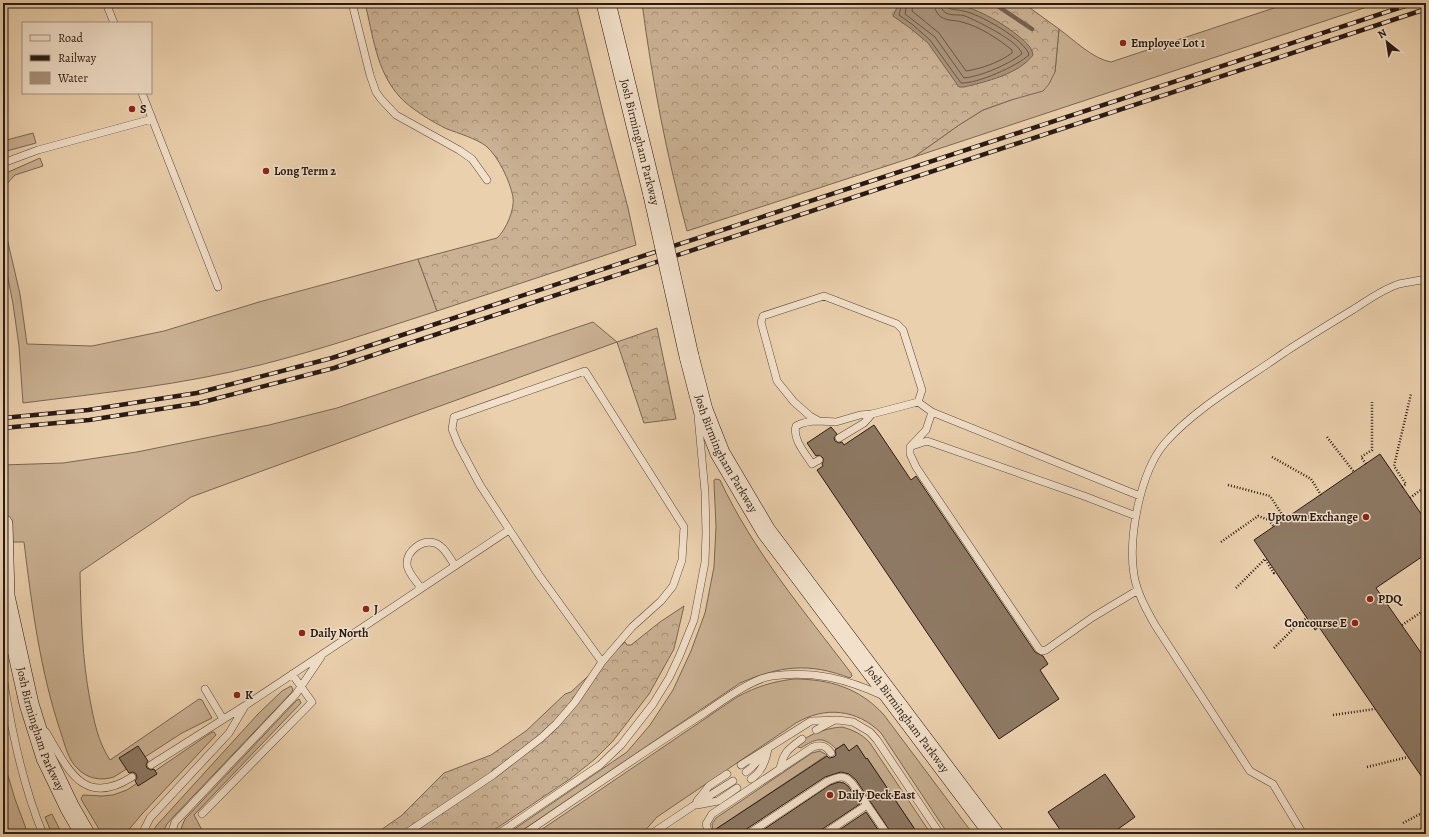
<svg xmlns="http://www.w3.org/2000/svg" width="1429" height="837" font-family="Alegreya,serif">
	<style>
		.grass { fill: #cab193; stroke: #7a6654 }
		.forest { fill: url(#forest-crowns); stroke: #7a6654 }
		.water { fill: #a99279; stroke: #766251 }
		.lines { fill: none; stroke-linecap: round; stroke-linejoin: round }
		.shore { stroke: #6a5646; stroke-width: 1 }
		.stream { stroke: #766251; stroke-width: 4.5 }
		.building { fill: #8e7964; stroke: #2a1a14 }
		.service-casing { stroke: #5a483a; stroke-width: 8 }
		.secondary-casing { stroke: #2a1a14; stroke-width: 20 }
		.path { stroke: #2a1a14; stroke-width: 2.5; stroke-dasharray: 1 2; stroke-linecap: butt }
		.service { stroke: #f2e0ca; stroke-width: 7 }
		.secondary { stroke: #f2e0ca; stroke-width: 19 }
		.rail-casing { stroke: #2a1a14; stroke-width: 4.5 }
		.rail { stroke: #f2e0ca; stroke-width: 3; stroke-dasharray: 9; stroke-linecap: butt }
		.secondary-bridge-casing { stroke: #2a1a14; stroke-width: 20; stroke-linecap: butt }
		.secondary-bridge { stroke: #f2e0ca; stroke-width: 19 }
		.poi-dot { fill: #8f2418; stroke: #f2e0ca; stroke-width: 1.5 }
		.labels { text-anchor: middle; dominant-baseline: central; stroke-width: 3; stroke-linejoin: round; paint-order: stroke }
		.poi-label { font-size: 12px; font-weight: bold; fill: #2a1a14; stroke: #f2e0ca; text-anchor: start }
		.street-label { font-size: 12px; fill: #2a1a14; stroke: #f2e0ca }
	</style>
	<defs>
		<pattern id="forest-crowns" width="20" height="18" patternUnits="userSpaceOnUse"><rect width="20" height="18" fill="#cab193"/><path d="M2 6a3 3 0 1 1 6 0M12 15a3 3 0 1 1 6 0" fill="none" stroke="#a48f77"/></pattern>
	</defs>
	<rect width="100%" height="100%" fill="#ebd0ad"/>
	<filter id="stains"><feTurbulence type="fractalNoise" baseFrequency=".005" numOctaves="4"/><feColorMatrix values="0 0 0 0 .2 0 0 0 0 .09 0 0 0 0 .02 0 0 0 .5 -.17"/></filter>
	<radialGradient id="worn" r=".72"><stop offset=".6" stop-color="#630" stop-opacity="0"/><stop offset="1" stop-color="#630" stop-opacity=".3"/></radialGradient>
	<path class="grass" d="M1289,3H1379L914,157L959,125L983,110L1011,100L1055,72L1059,29C1074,40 1093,59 1111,62Z
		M33,133L36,143L3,152V141Z
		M40,158L43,166L15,175L3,188V176L6,173Z
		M3,221L20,294L27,344L92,346L164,331L259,302L418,259L437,311C378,330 320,350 260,365C182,385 102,393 23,403L19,346L13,304L3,253Z
		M593,322L617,342L382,427L191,497L80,572C81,616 82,658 90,700C94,721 98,742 110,760L199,699L202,700L212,718L182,733L114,777C101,781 88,779 78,769C68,760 65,745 61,733C40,671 32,607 24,542H3V465L63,463L137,452L269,425L337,408Z
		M716,479L720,480C753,551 804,611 851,673L852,676L850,678C808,662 780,666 740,683L517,834H507L627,752L650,725L673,690L691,651L705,613L714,567L716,526L714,483V480Z
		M794,679C829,679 860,688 884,715L973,834H948L881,733C857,709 825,706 796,723L657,817L642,834H535L737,697C758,686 771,682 794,679Z
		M291,686L293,689L292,692L175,815L167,824L162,834H152L156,826L258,714L282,691Z
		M299,699L301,703L194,815L202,830L199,834H180L182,826L185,819L296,701Z
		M842,727C853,730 862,734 870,743L931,834H918L867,758L866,759L857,746L849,751L844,744L836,749C823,735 815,739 801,748L798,747C804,734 828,728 842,727Z
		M212,732H214L216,735L142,814L125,834H102L81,799L83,795L102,796L113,795L127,790Z
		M820,751L827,755L713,831L712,824L716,818L812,753Z
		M3,759L15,799L28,834H3Z
		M52,814L62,834H52L45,817Z"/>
	<path class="forest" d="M365,3H576L605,121L628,208L636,245L437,311L418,259L497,238C506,230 515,209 513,197C510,181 498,156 486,146C477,139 458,133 447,129C434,123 408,107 399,96C376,70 373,35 365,3Z
		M642,3H1023L1059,29L1055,72L1049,84L1043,91L1011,100L983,110L959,125L914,157L687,231C667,157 652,80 642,3Z
		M657,328L676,419L644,423L617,342Z
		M684,606L674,649L649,694L613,741L595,759L570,779L488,834H375L401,816L444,773L491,755L526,731L565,694L571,692L625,642L627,645H631L660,622Z"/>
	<path class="water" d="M899,3C918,3 949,2 967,7C984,13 1002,23 1016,34C1023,40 1032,46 1033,55C1019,74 985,82 964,87H959L928,43L910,28L893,16Z"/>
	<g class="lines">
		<path class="shore" d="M902,3L899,15L913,25L930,40L961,83C977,84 1017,66 1029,55C1026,40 978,13 963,11C957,9 946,11 945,3
			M907,3L905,14L935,37L964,78C982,76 1007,65 1022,54C1019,41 977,21 965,16C959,14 952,16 946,13C942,11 941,7 940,3
			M913,3L912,11L939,33L966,71C981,69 1000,62 1012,53V50C998,39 981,27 962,22C955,20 947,21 941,17C936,13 935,9 934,3"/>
		<path class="stream" d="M993,3L1032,29"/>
	</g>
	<path class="building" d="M874,425L911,480L916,476L1035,652L1043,656L1048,664L1040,670L1059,699L999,739L817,470L823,466L822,464L823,462V458L819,455L816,456L807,443L831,427L837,434L834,438L835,441L839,443L842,442L844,445Z
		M1380,454L1426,521V554L1376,588L1426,660V783L1319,627L1315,630L1254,540Z
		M844,744L849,751L857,745L866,759L867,758L918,834H892L856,780L849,774L841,772L825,777L745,830L743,834H714L713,831L827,756L829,758L834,757L836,755L835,750Z
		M138,746L148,761L146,765L147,768L151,770L154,769L157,774L138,786L135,781L137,778L136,774L133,772L129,773L119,758Z
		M1105,774L1135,817L1111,834H1063L1048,812Z
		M839,782L844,783L848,786L860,804L821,830L819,834H757L830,785Z
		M866,812L881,834H833Z"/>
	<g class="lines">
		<g class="service-casing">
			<path id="service" d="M106,3L114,23
				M352,3L370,75L376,92L381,99L396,115L459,150L472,159L487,180
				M142,93L218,287
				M3,163L38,150L152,119
				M918,402L922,390L903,330L897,324L824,296L763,316L761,322L777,381L794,402L810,416L819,421L836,422L860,415L872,414L918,402L932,412L1140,496
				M932,412L926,430L910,447V454L916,467L1039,649L1042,651L1046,650L1093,617L1138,590
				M839,438L864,423L872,414
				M912,446L927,441L1084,496L1136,516
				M819,460L812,464C806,454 792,439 796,426C803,422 811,421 819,421
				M421,588C417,582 408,573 407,565C406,551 422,539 435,543C444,546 450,558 455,566
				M3,676C11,729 22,784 43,834
				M205,689L223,719
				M816,730L833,721
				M46,732C68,769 83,808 132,777
				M151,765L246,705L509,530
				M741,765L811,721L838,720L853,722L870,732L877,740L940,834
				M780,769C783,753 788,749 802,739
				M746,772L751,768L766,752
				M751,779C762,772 766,761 768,749
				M697,801L709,786L727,774
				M697,805L718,801L737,788
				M202,814L312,702L292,674
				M142,834L150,818L229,733L245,706
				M171,834L175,822L296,694L321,657
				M405,834L493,775L541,738L556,724L575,702L602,662L632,627L661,601L673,586L682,560L684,527L585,371L454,417L452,429L458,444L480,485L539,575L602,662
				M498,834L600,765L621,745L653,704L669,678L679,657L694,620L705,562L706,533L705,492L698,416
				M524,834C583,794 642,753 703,714C721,702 751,679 772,676C814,670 846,679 884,696
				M651,834L693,806L733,781
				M709,834L706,824L712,814L813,747C822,744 826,746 831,753
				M748,834L828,781C838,777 844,774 852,783L887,834
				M824,834L867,805
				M1303,834L1273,784L1250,771L1155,625C1146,609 1137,593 1134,575C1128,538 1140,472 1165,443C1195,408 1247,379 1285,352C1308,337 1331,323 1354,309C1368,300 1383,289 1399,284C1408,282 1417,281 1426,279"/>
		</g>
		<g class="secondary-casing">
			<g id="secondary">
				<path d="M606,3L653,195"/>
				<path id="s1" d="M689,356L703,410L720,453L766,531L994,834"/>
				<path id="s2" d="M3,524L5,596L29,704L46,758L70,808L85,834"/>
			</g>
		</g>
		<path class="path" d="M1327,437L1354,472
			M1272,457L1311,479L1321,495
			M1366,464L1361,457L1372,450V402
			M1228,485L1270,496L1285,519
			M1402,487L1406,484L1394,466L1411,394
			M1410,498L1422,489L1426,480
			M1221,542L1258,516L1269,520L1274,527
			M1236,588L1265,559L1274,573L1275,572
			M1402,625L1426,609
			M1274,648L1299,623L1307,618
			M1333,715L1375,709
			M1367,767L1408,757
			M1403,823L1426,811"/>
		<use href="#service" class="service"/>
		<use href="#secondary" class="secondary"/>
		<g class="rail-casing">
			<path id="rail" d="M3,418L88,410L197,393L332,358L1414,3
				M3,428L89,420L199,403L334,368L1426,9"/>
		</g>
		<use href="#rail" class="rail"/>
		<g class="secondary-bridge-casing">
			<path id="secondary-bridge" d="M653,195L689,356"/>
		</g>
		<use href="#secondary-bridge" class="secondary-bridge"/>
	</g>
	<g class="poi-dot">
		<circle cx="1123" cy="43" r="4"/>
		<circle cx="132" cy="109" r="4"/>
		<circle cx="266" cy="171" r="4"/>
		<circle cx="1366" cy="517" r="4"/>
		<circle cx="1370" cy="599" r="4"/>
		<circle cx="366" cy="609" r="4"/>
		<circle cx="1355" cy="623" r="4"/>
		<circle cx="302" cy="633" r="4"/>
		<circle cx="237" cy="695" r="4"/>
		<circle cx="830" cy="795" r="4"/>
	</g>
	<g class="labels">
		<g class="poi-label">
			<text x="1131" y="43">Employee Lot 1</text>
			<text x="140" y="109">S</text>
			<text x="274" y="171">Long Term 2</text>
			<text x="1358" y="517" text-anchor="end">Uptown Exchange</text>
			<text x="1378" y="599">PDQ</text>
			<text x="374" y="609">J</text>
			<text x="1347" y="623" text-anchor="end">Concourse E</text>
			<text x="310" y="633">Daily North</text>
			<text x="245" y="695">K</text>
			<text x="838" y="795">Daily Deck East</text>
		</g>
		<g class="street-label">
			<text transform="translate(640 142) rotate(76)">Josh Birmingham Parkway</text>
			<text stroke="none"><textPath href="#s1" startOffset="105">Josh Birmingham Parkway</textPath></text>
			<text stroke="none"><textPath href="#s1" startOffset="428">Josh Birmingham Parkway</textPath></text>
			<text stroke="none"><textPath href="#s2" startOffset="210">Josh Birmingham Parkway</textPath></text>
		</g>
	</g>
	<rect width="1429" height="837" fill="none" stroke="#ebd0ad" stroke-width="16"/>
	<rect x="4" y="4" width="1421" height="829" fill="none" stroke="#2a1a14" stroke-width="2"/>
	<rect x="8" y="8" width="1413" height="821" fill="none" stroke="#2a1a14"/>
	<rect x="22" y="22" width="130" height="72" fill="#f2e0ca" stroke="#a29181"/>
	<rect x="30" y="35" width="20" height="6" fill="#f2e0ca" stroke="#a29181"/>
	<text x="58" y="42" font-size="12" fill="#2a1a14">Road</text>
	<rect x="30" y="55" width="20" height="6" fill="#2a1a14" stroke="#a29181"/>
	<text x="58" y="62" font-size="12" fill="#2a1a14">Railway</text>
	<rect x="30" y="72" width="20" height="12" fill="#a99279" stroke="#a29181"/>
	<text x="58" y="82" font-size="12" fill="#2a1a14">Water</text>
	<g transform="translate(1387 42) rotate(330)" stroke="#f2e0ca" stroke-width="3" paint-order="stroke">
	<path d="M0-3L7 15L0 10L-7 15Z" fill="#2a1a14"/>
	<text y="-6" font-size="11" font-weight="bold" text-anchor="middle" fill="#2a1a14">N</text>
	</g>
	<rect width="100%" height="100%" filter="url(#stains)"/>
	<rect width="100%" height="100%" fill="url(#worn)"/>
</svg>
